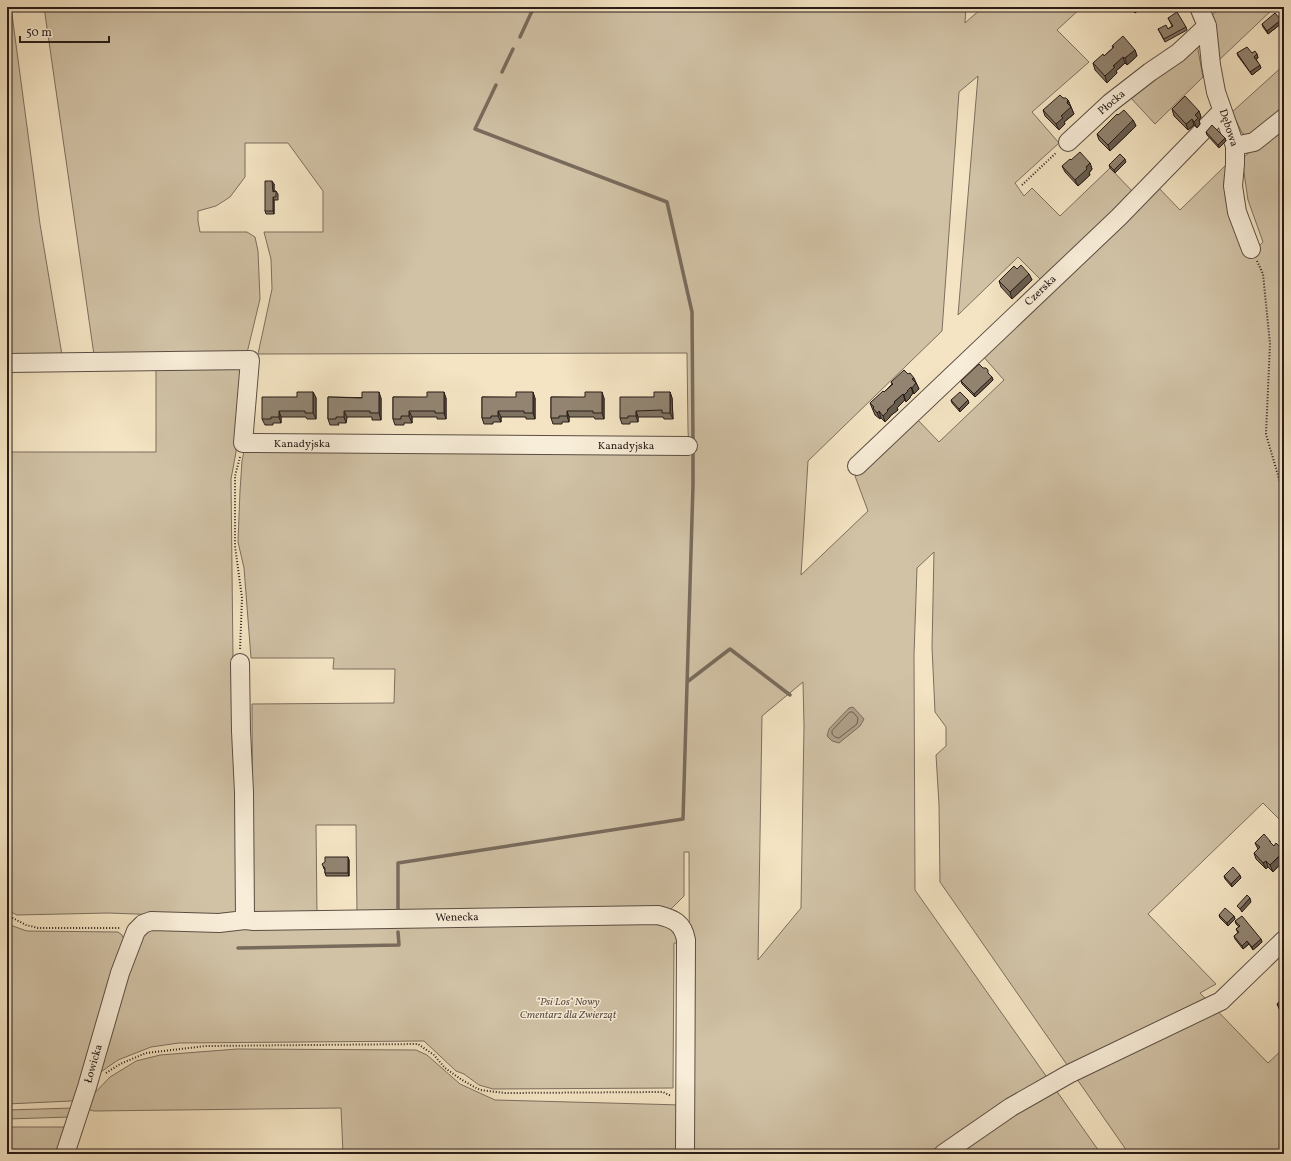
<svg xmlns="http://www.w3.org/2000/svg" width="1291" height="1161" font-family="Vollkorn,serif">
	<style>
		.green { fill: #d1c2a6; stroke: #7c6f5f; fill-rule: evenodd }
		.water { fill: #afa089; stroke: #796b5c }
		.lines { fill: none; stroke-linecap: round; stroke-linejoin: round }
		.shore { stroke: #6c5e50; stroke-width: 1 }
		.stream { stroke: #796b5c; stroke-width: 3.5 }
		.minor-casing { stroke: #5b4e43; stroke-width: 20 }
		.path { stroke: #281c18; stroke-width: 2; stroke-dasharray: 1 2; stroke-linecap: butt }
		.minor { stroke: #f8edd8; stroke-width: 18 }
		.wall { fill: #7e7261; stroke: #281c18 }
		.shaded-wall { fill: #665c4f; stroke: #281c18 }
		.building { fill: #928471; stroke: #281c18 }
		.labels { text-anchor: middle; dominant-baseline: central; stroke-width: 3; stroke-linejoin: round; paint-order: stroke }
		.street-label { font-size: 11px; fill: #281c18; stroke: #f8edd8 }
		.park-label { font-size: 11px; font-style: italic; fill: #5b4e43; stroke: #f8edd8 }
	</style>
	<rect width="100%" height="100%" fill="#f4e4c3"/>
	<filter id="stains"><feTurbulence type="fractalNoise" baseFrequency=".005" numOctaves="4"/><feColorMatrix values="0 0 0 0 .2 0 0 0 0 .09 0 0 0 0 .02 0 0 0 .5 -.17"/></filter>
	<radialGradient id="worn" r=".72"><stop offset=".6" stop-color="#630" stop-opacity="0"/><stop offset="1" stop-color="#630" stop-opacity=".3"/></radialGradient>
	<path class="green" d="M7,7H11L40,224L62,355H7Z
		M44,7H966L965,23L983,7H1082L1057,30L1089,62L1032,112L1059,143L1015,183L1024,196L1032,188L1060,216L1110,168L1134,193L1043,282L1018,257L958,315L978,76L959,92L942,331L808,461L801,575L868,511L855,476L915,417L939,442L1004,380L981,354L1156,185L1180,210L1230,161L1224,181L1226,196L1232,217L1247,258L1263,242L1248,200L1242,159L1284,120V824L1263,803L1148,914L1216,984L1200,993L1268,1063L1284,1048V1154H1129L940,882L939,804L936,755L946,746V727L935,712L932,647L934,552L917,568L914,655L915,890L1101,1154H690L689,852H684V896L669,911L357,913L356,825H316L317,914L253,913L252,704L394,703L395,669H333L334,658H251L244,568L238,542L240,491L242,461L244,451H689L688,430L687,353L258,354L272,289L271,259L264,232H323V191L288,143H245V177L230,197L216,206L198,211V221L200,232H247L255,237L258,251L260,299L247,353L94,355ZM803,682L804,726L801,908L758,960L762,716Z
		M1221,7H1275L1218,61L1210,17Z
		M1197,44L1203,77L1155,124L1130,97Z
		M1284,65V109L1253,139L1242,133L1232,112Z
		M156,367H243L236,452L231,479L233,659L239,913L163,915L108,913L17,915L7,910V452H156Z
		M664,919L684,943H674L673,1088L493,1089L479,1085L464,1074L456,1071L424,1041L179,1043L151,1047L118,1060L95,1076L139,937L144,929Z
		M7,924L27,931L118,932L122,935L125,942L77,1099L71,1101L7,1104Z
		M237,1049L416,1050L427,1055L460,1084L495,1100L682,1105L683,1154H343L341,1108L94,1111L90,1110L87,1106V1101L110,1077L136,1061L160,1055Z
		M74,1108L70,1117L7,1119V1110Z
		M7,1127H65L60,1154H7Z"/>
	<path class="water" d="M853,707L864,719L860,726L839,743L832,741L827,736L829,729L849,708Z"/>
	<g class="lines">
		<path class="shore" d="M850,712H853L858,718L857,724L839,738L835,737L832,734V731Z"/>
		<path class="stream" d="M520,37L532,11
			M502,72L513,49
			M496,85L475,129L667,202L692,312L693,443
			M687,682L730,649L790,695
			M398,913V863L683,819L693,485V449
			M238,948L399,945L398,932"/>
		<g class="minor-casing">
			<path id="minor" d="M1199,7L1207,26L1211,65L1216,92L1235,146V164L1233,186L1237,212L1251,249
				M1068,142L1110,103L1150,72L1178,53L1207,26
				M1235,146L1254,142L1284,118
				M7,363L250,360L243,443L688,446
				M857,466L1119,217L1222,111
				M240,663L241,731L244,792L245,920
				M65,1154L87,1087L120,973L136,931L143,924L151,921L219,923L245,920L254,921L658,915C674,919 683,923 686,940L685,1154
				M943,1154L1011,1107L1069,1074L1221,1001L1284,940"/>
		</g>
		<path class="path" d="M1022,185L1057,152
			M1257,261L1263,274L1270,344L1266,434L1284,496
			M240,457L235,476V546L242,598L240,650
			M7,915L26,925L38,928H121
			M106,1073L120,1064L146,1053L206,1046L418,1044L434,1055L445,1068L462,1080L480,1090L505,1093L663,1092L671,1096"/>
		<use href="#minor" class="minor"/>
	</g>
	<path class="wall" d="M1130,7H1142L1135,13Z
		M1168,18L1186,27L1187,30L1165,42L1158,29H1168L1172,26Z
		M1281,20L1282,23L1268,34L1263,27L1262,24Z
		M1112,46L1135,50L1137,56L1127,65L1125,63L1116,71L1117,73L1107,83L1095,70L1093,63L1104,56L1113,48Z
		M1237,53H1252L1257,54L1258,58L1256,59L1261,68L1252,75L1238,56Z
		M1063,98L1068,100L1074,114L1064,122L1065,124L1059,130L1045,116L1043,110Z
		M1172,109L1199,111L1201,117L1199,120L1200,124L1197,128L1194,125L1188,130L1174,116Z
		M1118,115L1133,120L1136,126L1110,151L1099,140L1097,134Z
		M1206,132L1225,138L1226,141L1219,148L1207,135Z
		M1071,160L1090,163L1092,169L1089,173L1090,175L1078,186L1065,172L1062,166Z
		M1126,162L1115,173L1110,168L1109,165Z
		M274,184V191H276L278,194V200H274V214H266L265,211Z
		M1017,269L1029,274L1032,280L1012,299L1001,287L999,281Z
		M989,374L992,377L993,380L975,397L962,384L961,381Z
		M891,382H915L916,383L919,389L914,394L913,393L910,397V398L906,402L905,400L897,408L898,410L890,416V417L885,422L881,418L880,419L875,415L870,403L884,392L892,384Z
		M313,392L316,398V419H307L306,417H281V423H273V425H265L262,419L297,397Z
		M670,392L672,398L673,419H664L663,417H638V422H630V424H622L620,418L654,397Z
		M328,397L381,398V420H372V417H347L346,423H338L339,425H330L328,419Z
		M393,397L446,398V419H437V417H412V423H404V425H395L393,419Z
		M482,397L535,398V419H526V417H501V422H493V424H484L482,418Z
		M551,397L604,398V419H595L594,417H569V422H562V424H553L551,418Z
		M951,400L969,403L960,412L952,403Z
		M1270,841L1271,844L1274,846L1284,851V860L1273,872L1268,867L1266,869L1256,859L1254,853L1258,849L1255,843Z
		M348,857L349,860V876H326L325,873V870L324,869L323,866Z
		M1224,876L1241,878L1232,887L1225,879Z
		M1219,915L1234,916L1235,919L1228,926L1220,918Z
		M1235,921L1261,939L1262,942L1253,950L1249,944L1243,949L1235,939L1234,936L1238,933L1236,929L1239,927L1236,924Z
		M1284,996V1015L1280,1011L1277,1004Z
		M1284,1015V1028L1282,1026L1280,1020Z"/>
	<path class="shaded-wall" d="M1137,7H1142L1135,13L1134,10Z
		M1281,20L1282,23L1268,34L1267,31Z
		M1135,50L1137,56L1127,65L1125,58Z
		M1257,54L1258,58L1255,60L1254,57Z
		M1123,57L1125,63L1116,71L1117,73L1107,83L1105,76L1113,66Z
		M1260,65L1261,68L1252,75L1250,72Z
		M1068,100L1074,114L1064,122L1065,124L1059,130L1056,124L1061,116L1067,103Z
		M1199,111L1201,117L1199,120L1200,124L1197,128L1194,122L1195,115Z
		M1192,119L1194,125L1188,130L1186,124Z
		M1133,120L1136,126L1110,151L1108,145Z
		M1225,138L1226,141L1219,148L1218,145Z
		M1125,159L1126,162L1115,173L1114,170Z
		M1090,163L1092,169L1089,173L1090,175L1078,186L1075,180Z
		M272,181L274,184V195L273,192Z
		M273,197L274,200V214L273,211Z
		M1029,274L1032,280L1012,299L1010,292Z
		M992,377L993,380L975,397L974,394Z
		M914,378L919,389L914,394L912,388V379Z
		M911,387L913,393L910,397V398L906,402L904,395L907,391Z
		M313,392L316,398V419L313,413Z
		M379,392L381,398V420L379,413Z
		M444,392L446,398V419L444,413Z
		M533,392L535,398V419L533,413Z
		M602,392L604,398V419L602,413Z
		M670,392L672,398L673,419L670,413Z
		M903,394L905,400L897,408L898,410L890,416V417L885,422L883,416L894,402Z
		M968,400L969,403L960,412L959,409Z
		M279,411L281,417V423L279,417Z
		M344,411L347,417L346,423L344,417Z
		M409,411L412,417V423L409,416Z
		M498,411L501,417V422L498,416Z
		M567,411L569,417V422L567,416Z
		M636,411L638,417V422L636,416Z
		M879,411L881,418L880,419L877,413Z
		M1284,852V860L1273,872L1270,865Z
		M348,857L349,860V876L348,873Z
		M1266,861L1268,867L1266,869L1263,863Z
		M1240,875L1241,878L1232,887L1231,884Z
		M1250,898L1251,902L1242,912L1240,909Z
		M1234,916L1235,919L1228,926L1227,923Z
		M1261,939L1262,942L1253,950L1252,947Z
		M1247,941L1249,944L1243,949L1242,946Z"/>
	<path class="building" d="M1132,7H1137L1134,10Z
		M1177,12L1186,27L1164,39L1158,29L1166,25L1168,29L1173,26L1168,18Z
		M1275,13L1281,20L1267,31L1262,24Z
		M1123,36L1135,50L1125,58L1123,57L1113,66L1115,67L1105,76L1093,63L1103,54L1104,56L1114,47L1112,46Z
		M1247,47L1252,53L1255,51L1257,54L1254,57L1260,65L1250,72L1237,53Z
		M1060,95L1063,98H1066L1068,100L1067,103L1071,107L1061,116L1063,118L1056,124L1043,110Z
		M1185,96L1199,111L1195,115L1198,118L1194,122L1192,119L1186,124L1172,109Z
		M1124,110L1133,120L1108,145L1097,134L1117,114L1118,115Z
		M1212,125L1225,138L1218,145L1206,132Z
		M1080,152L1090,163L1086,167L1087,169L1075,180L1062,166L1070,159L1071,160Z
		M1120,154L1125,159L1114,170L1109,165Z
		M265,181H272L273,192L276,191V197H273V211H265Z
		M1021,265L1029,274L1010,292L999,281L1014,266L1017,269Z
		M979,364L983,368H986L988,370V373L992,377L974,394L961,381Z
		M904,370L908,374L910,373L914,378L912,379L916,383L912,388L911,387L907,391H908L904,395L903,394L894,402L895,403L887,410L888,411L883,416L879,411L877,413L873,408L874,407L870,403L883,391L884,392L893,384L891,382Z
		M297,392H313V413H305V411H279V417H271V419H262V397H297Z
		M362,392H379V413H370V411H344V417H336V419H328V397L362,398Z
		M427,392H444V413H435V411H409V416H401V419H393V397H427Z
		M516,392H533V413H524V411H498V416H491V418H482V397H516Z
		M585,392H602V413H593V411H567V416H559V418H551V397H585Z
		M654,392H670V413H662V410L636,411V416H628V418H620V397H654Z
		M960,392L968,400L959,409L951,400Z
		M1264,834L1270,841V842L1274,846L1276,843L1284,851L1270,865L1266,861L1263,863L1254,853L1260,847L1255,843Z
		M325,857H348V873H325V868L323,866L322,864L325,862Z
		M1233,867L1240,875L1231,884L1224,876Z
		M1247,895L1250,898L1240,909L1237,906Z
		M1225,908L1234,916L1227,923L1219,915Z
		M1242,916L1261,939L1252,947L1247,941L1242,946L1234,936L1239,932L1236,929L1240,926L1235,921Z
		M1282,996H1284V1011L1277,1004L1280,1001Z
		M1284,1015V1024L1280,1020Z
		M89,1150L94,1152V1154H88Z"/>
	<g class="labels">
		<g class="street-label">
			<text transform="translate(1112 103) rotate(-40)">Płocka</text>
			<text transform="translate(1228 128) rotate(72)">Dębowa</text>
			<text transform="translate(1041 291) rotate(-44)">Czerska</text>
			<text x="302" y="444">Kanadyjska</text>
			<text x="626" y="446">Kanadyjska</text>
			<text transform="translate(457 918) rotate(-1)">Wenecka</text>
			<text transform="translate(94 1064) rotate(-74)">Łowicka</text>
		</g>
		<g class="park-label">
			<text x="568" y="1002">"Psi Los" Nowy<tspan x="568" dy="13">Cmentarz dla Zwierząt</tspan></text>
		</g>
	</g>
	<rect width="1291" height="1161" fill="none" stroke="#f4e4c3" stroke-width="24"/>
	<rect x="8" y="8" width="1275" height="1145" fill="none" stroke="#281c18" stroke-width="2"/>
	<rect x="12" y="12" width="1267" height="1137" fill="none" stroke="#281c18"/>
	<path d="M20 36v6h89v-6" fill="none" stroke="#281c18" stroke-width="2"/>
	<text x="26" y="36" font-size="12" fill="#281c18" stroke="#f8edd8" stroke-width="3" paint-order="stroke">50 m</text>
	<rect width="100%" height="100%" filter="url(#stains)"/>
	<rect width="100%" height="100%" fill="url(#worn)"/>
</svg>
